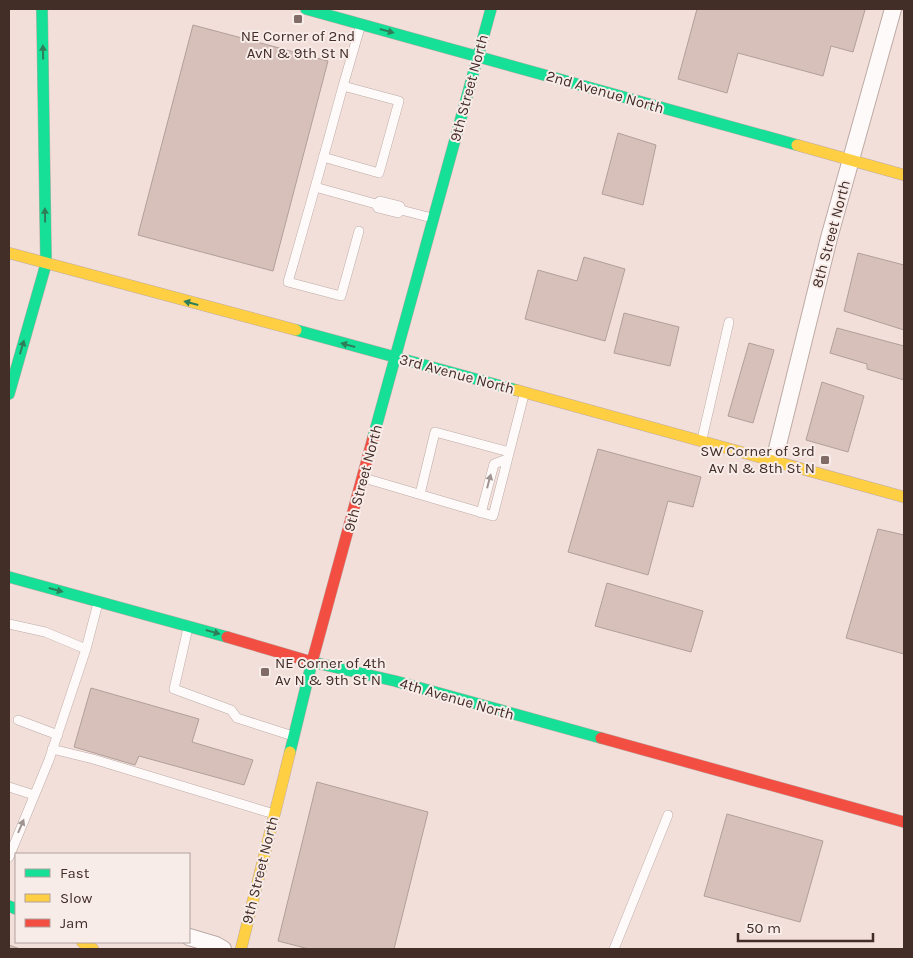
<svg xmlns="http://www.w3.org/2000/svg" width="913" height="958" font-family="Karla,sans-serif">
	<style>
		.building { fill: #d7c0b9; stroke: #b19f9a }
		.lines { fill: none; stroke-linecap: round; stroke-linejoin: round }
		.lane-casing { stroke: #bdaaa5; stroke-width: 10 }
		.street-casing { stroke: #bdaaa5; stroke-width: 18 }
		.fast-casing { stroke: #bdaaa5; stroke-width: 12 }
		.slow-casing { stroke: #bdaaa5; stroke-width: 12 }
		.jam-casing { stroke: #bdaaa5; stroke-width: 12 }
		.lane { stroke: #fdfaf9; stroke-width: 9 }
		.street { stroke: #fdfaf9; stroke-width: 16 }
		.fast { stroke: #16e098; stroke-width: 11 }
		.slow { stroke: #ffcf43; stroke-width: 11 }
		.jam { stroke: #f24e42; stroke-width: 11 }
		.oneway { fill: #2f7e5a }
		.oneway2 { fill: #a09490 }
		.poi-dot { fill: #806b66; stroke: #f8ece9; stroke-width: 2 }
		.labels { text-anchor: middle; dominant-baseline: central; stroke-width: 4; stroke-linejoin: round; paint-order: stroke }
		.poi-label { font-size: 15px; fill: #432d27; stroke: #f8ece9 }
		.street-label { font-size: 15px; fill: #432d27; stroke: #f8ece9 }
	</style>
	<rect width="100%" height="100%" fill="#f2dfda"/>
	<path class="building" d="M697,9H861L865,10L853,52L831,46L823,76L738,53L727,93L678,79Z
		M193,25L328,61L273,271L138,235Z
		M618,133L656,145L643,205L602,194Z
		M858,253L904,265V330L844,311Z
		M584,257L625,269L605,341L525,319L538,270L577,281Z
		M624,313L679,327L670,366L614,353Z
		M837,328L904,346V380L867,369V364L830,353Z
		M749,343L774,350L753,423L728,416Z
		M822,382L864,396L848,452L806,440Z
		M598,449L701,477L693,507L668,501L648,575L568,552Z
		M878,529L904,535V654L846,638Z
		M607,583L703,611L691,652L595,626Z
		M91,688L199,719L192,742L253,760L244,785L139,756L135,765L74,747Z
		M317,782L428,812L394,949H309L278,941Z
		M727,814L823,841L800,922L704,896Z
		M9,945L20,949H9Z"/>
	<g class="lines">
		<g class="lane-casing">
			<path id="lane" d="M343,86L361,24
				M323,157L379,173L399,101L343,86C325,152 307,217 288,282L341,296L359,231
				M315,187L376,204L378,208L398,213L401,210L432,218
				M376,204L380,201L400,206L401,210
				M702,439L729,322
				M364,478L493,516L524,395
				M420,494L435,432L509,452
				M481,513L494,464L507,459
				M9,624L45,632L86,649
				M188,628L174,689L231,710L237,718L293,736
				M18,720L58,735
				M52,749L93,759L274,814
				M9,787L34,795
				M9,857L49,760L86,649L98,603
				M614,949L668,815"/>
		</g>
		<g class="street-casing">
			<path id="street" d="M774,461L829,238L893,9
				M189,937L216,945L223,949"/>
		</g>
		<g class="fast-casing">
			<path id="fast" d="M42,9L46,264
				M306,9L797,145
				M296,330L516,390
				M9,394L46,264
				M373,438L491,9
				M9,577L227,637
				M290,752L312,662L395,681L601,738
				M9,906L16,909"/>
		</g>
		<g class="slow-casing">
			<path id="slow" d="M797,145L904,175
				M9,253L296,330
				M516,390L904,497
				M82,942L93,949
				M241,949L290,752"/>
		</g>
		<g class="jam-casing">
			<path id="jam" d="M227,637L312,662L373,438
				M601,738L904,822"/>
		</g>
		<use href="#lane" class="lane"/>
		<use href="#street" class="street"/>
		<use href="#fast" class="fast"/>
		<use href="#slow" class="slow"/>
		<use href="#jam" class="jam"/>
	</g>
	<defs><path id="oneway-solid" d="M-6-.8H1V-3.2L6.5 0L1 3.2V.8H-6Z" transform="scale(1.25)"/></defs>
	<g class="oneway">
		<use href="#oneway-solid" transform="translate(387 31) rotate(15)"/>
		<use href="#oneway-solid" transform="translate(43 52) rotate(-91)"/>
		<use href="#oneway-solid" transform="translate(45 215) rotate(-91)"/>
		<use href="#oneway-solid" transform="translate(191 303) rotate(-165)"/>
		<use href="#oneway-solid" transform="translate(348 345) rotate(-165)"/>
		<use href="#oneway-solid" transform="translate(22 347) rotate(-74)"/>
		<use href="#oneway-solid" transform="translate(56 590) rotate(15)"/>
		<use href="#oneway-solid" transform="translate(213 632) rotate(16)"/>
	</g>
	<g class="oneway2">
		<use href="#oneway-solid" transform="translate(489 481) rotate(-75)"/>
		<use href="#oneway-solid" transform="translate(21 826) rotate(-67)"/>
	</g>
	<g class="poi-dot">
		<rect x="293" y="14" width="10" height="10" rx="2.5"/>
		<rect x="820" y="455" width="10" height="10" rx="2.5"/>
		<rect x="260" y="667" width="10" height="10" rx="2.5"/>
	</g>
	<g class="labels">
		<g class="poi-label">
			<text x="298" y="36">NE Corner of 2nd<tspan x="298" dy="17">AvN &amp; 9th St N</tspan></text>
			<text x="815" y="451" text-anchor="end">SW Corner of 3rd<tspan x="815" dy="17">Av N &amp; 8th St N</tspan></text>
			<text x="275" y="663" text-anchor="start">NE Corner of 4th<tspan x="275" dy="17">Av N &amp; 9th St N</tspan></text>
		</g>
		<g class="street-label">
			<text transform="translate(469 88) rotate(-75)">9th Street North</text>
			<text transform="translate(605 92) rotate(16)">2nd Avenue North</text>
			<text transform="translate(831 234) rotate(-75)">8th Street North</text>
			<text transform="translate(457 374) rotate(15)">3rd Avenue North</text>
			<text transform="translate(363 478) rotate(-75)">9th Street North</text>
			<text transform="translate(457 699) rotate(16)">4th Avenue North</text>
			<text transform="translate(260 870) rotate(-76)">9th Street North</text>
		</g>
	</g>
	<rect width="913" height="958" fill="none" stroke="#432d27" stroke-width="20"/>
	<rect x="15" y="853" width="175" height="90" fill="#f8ece9" stroke="#b0a09b"/>
	<rect x="25" y="869" width="25" height="8" fill="#16e098" stroke="#b0a09b"/>
	<text x="60" y="878" font-size="15" fill="#432d27">Fast</text>
	<rect x="25" y="894" width="25" height="8" fill="#ffcf43" stroke="#b0a09b"/>
	<text x="60" y="903" font-size="15" fill="#432d27">Slow</text>
	<rect x="25" y="919" width="25" height="8" fill="#f24e42" stroke="#b0a09b"/>
	<text x="60" y="928" font-size="15" fill="#432d27">Jam</text>
	<path d="M738 933v8h135v-8" fill="none" stroke="#432d27" stroke-width="2.5"/>
	<text x="746" y="933" font-size="15" fill="#432d27" stroke="#f8ece9" stroke-width="4" paint-order="stroke">50 m</text>
</svg>
